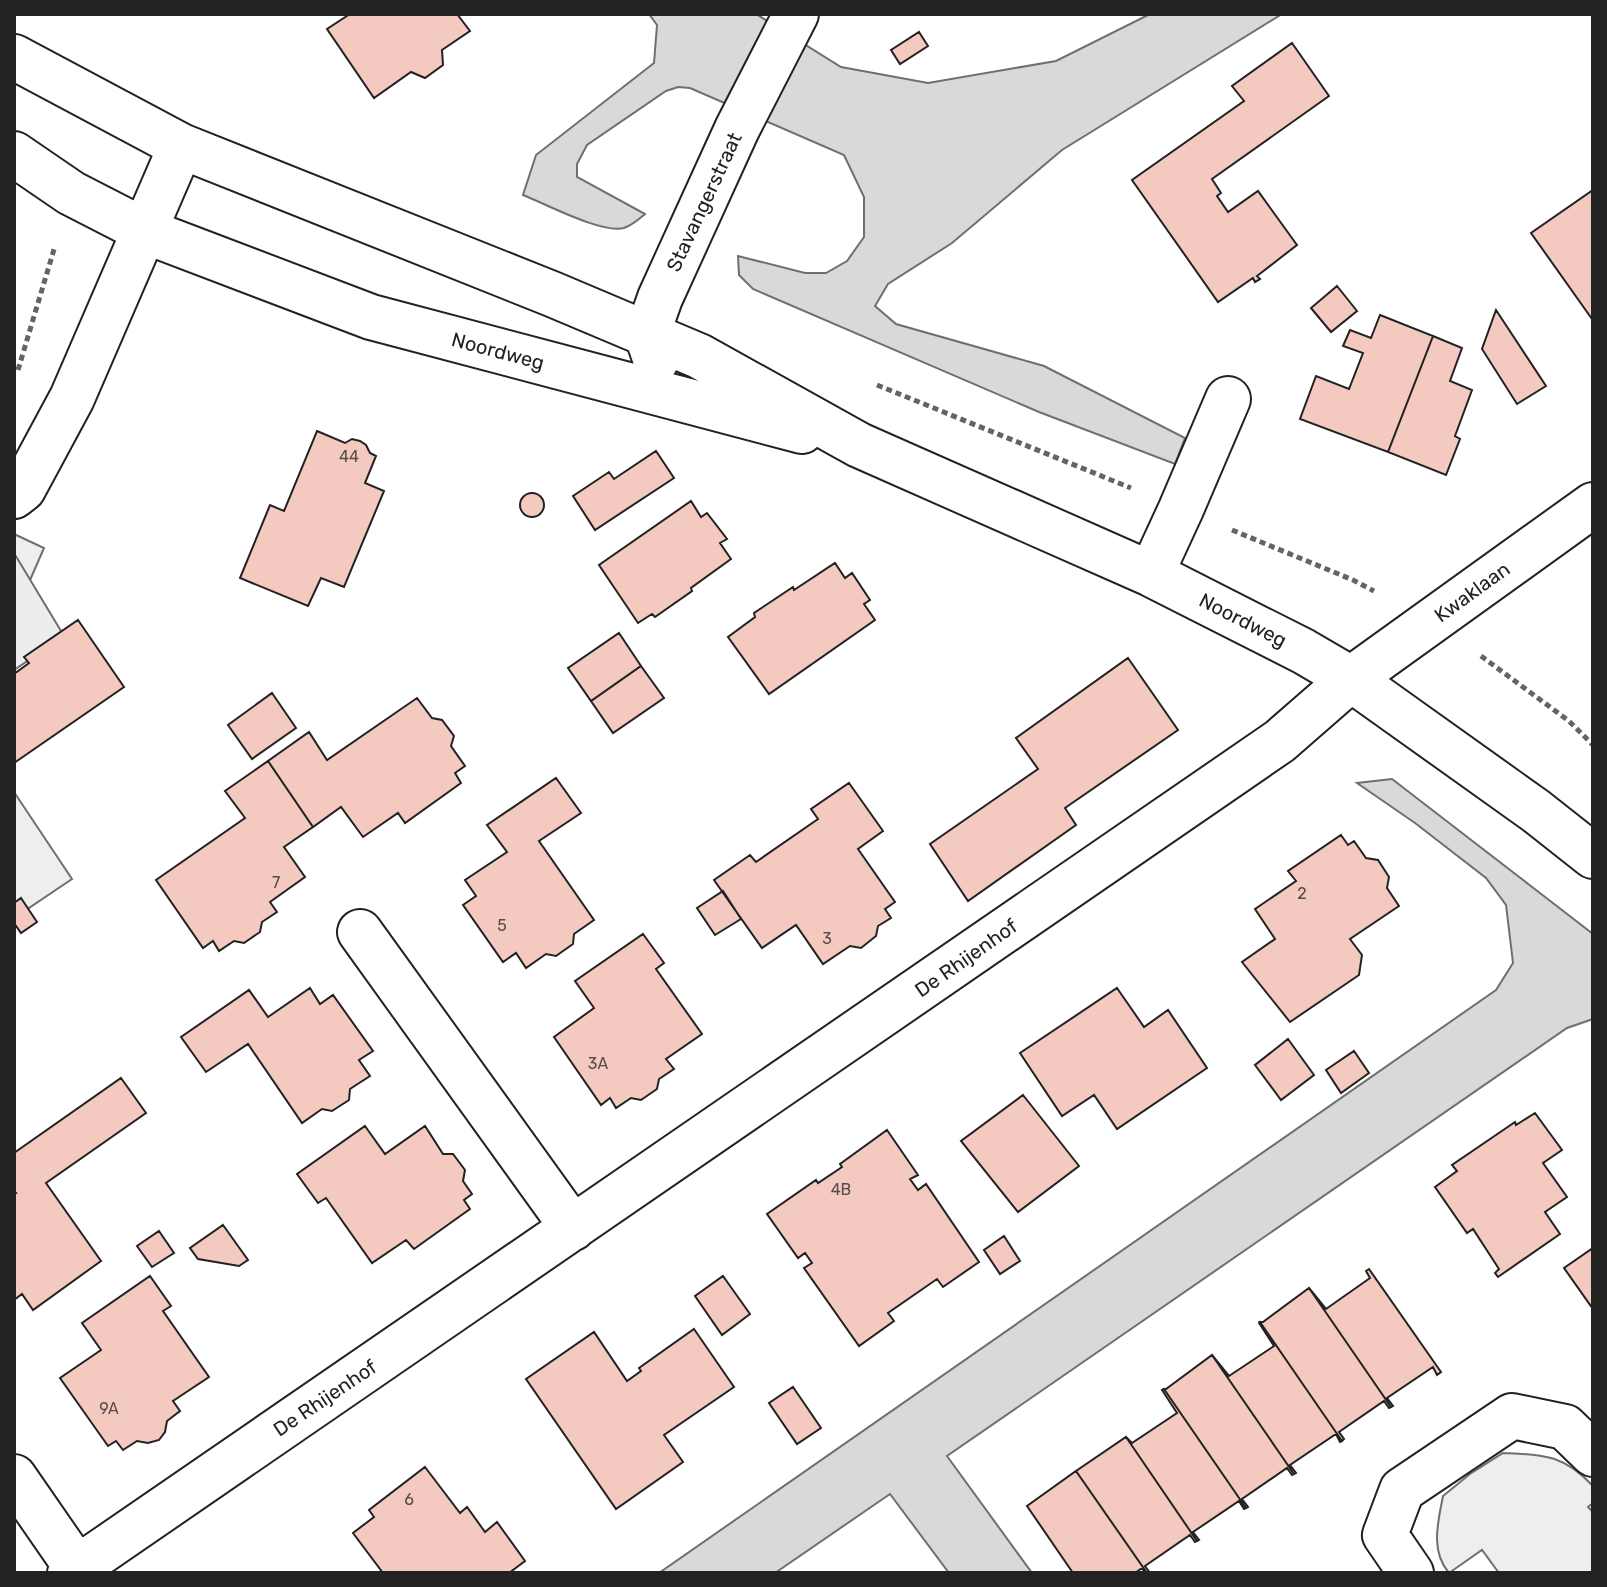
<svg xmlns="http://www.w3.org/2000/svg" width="1607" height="1587" font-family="Rubik,sans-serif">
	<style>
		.green { fill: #eee; stroke: #6f6f6f; stroke-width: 2 }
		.parking { fill: #ededed; stroke: #6f6f6f; stroke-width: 2 }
		.water { fill: #d9d9d9; stroke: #6f6f6f; stroke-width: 2 }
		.building { fill: #f3c9c0; stroke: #222; stroke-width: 2 }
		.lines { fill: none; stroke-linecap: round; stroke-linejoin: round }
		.minor-casing { stroke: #222; stroke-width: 48 }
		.path { stroke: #646464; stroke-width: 5; stroke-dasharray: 6 4; stroke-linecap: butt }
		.minor { stroke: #fff; stroke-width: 44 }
		.labels { text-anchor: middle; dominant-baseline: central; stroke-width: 6; stroke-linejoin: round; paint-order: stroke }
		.number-label { font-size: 16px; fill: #564c4a }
		.street-label { font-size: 20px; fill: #222; stroke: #fff }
	</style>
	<rect width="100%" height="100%" fill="#fff"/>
	<path class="green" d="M14,534L44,548L14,617Z
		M14,792L72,879L14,918Z
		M1503,1453C1544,1455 1563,1454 1593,1486V1503L1588,1507L1593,1512V1573H1499L1482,1550L1449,1573C1430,1551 1438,1522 1443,1496L1470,1474Z"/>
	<path class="parking" d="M14,553L64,636L14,670Z"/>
	<path class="water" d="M649,14H756L841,67L928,83L1056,61L1150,14H1282L1062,150L952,243L888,284L875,306L896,324L1044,366L1185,438L1175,464L1039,412L753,289L739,275L738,256L805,273H826L847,261L864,237V197L844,155L690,88L678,87L666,91L587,145L577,164V177L645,214C638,220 633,225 624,228C602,234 546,204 523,195L536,155L654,63L657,25Z
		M1392,779L1593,934V1019L1567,1028L947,1456L1032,1573H949L890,1494L775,1573H659L1496,990L1513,963L1506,905L1486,878L1415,823L1357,783Z"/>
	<path class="building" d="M350,14H457L470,31L442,50L443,65L425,78L411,72L374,98L327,29Z
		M919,32L928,46L900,64L891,50Z
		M1292,43L1329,96L1212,179L1221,193L1217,196L1228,212L1258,191L1297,245L1257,276L1260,279L1255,282L1253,278L1218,302L1132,180L1244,101L1232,86Z
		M1593,190V318L1592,319L1531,233Z
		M1337,286L1357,311L1331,332L1311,308Z
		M1496,310L1546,386L1517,404L1482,349Z
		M1380,315L1433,336L1388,452L1300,419L1316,376L1349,389L1363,353L1343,346L1350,330L1371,338Z
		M1433,336L1462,348L1450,381L1472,390L1455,436L1460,439L1446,475L1388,452Z
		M317,431L345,443L352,439L360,441L366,445L370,453L376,456L365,483L384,491L344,587L321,578L308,606L240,578L270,505L284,511Z
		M656,451L674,478L595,530L573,496L609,472L614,479Z
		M520 505a12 12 0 1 1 24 0a12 12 0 1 1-24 0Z
		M691,501L701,517L707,513L727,539L720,543L731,559L691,588L692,591L655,617L652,614L638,623L599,565Z
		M835,563L845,578L852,573L870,600L864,604L875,620L769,694L728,637L755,617L754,613L793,587L794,590Z
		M78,620L124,687L14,763V674L29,663L24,657Z
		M619,633L641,666L591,701L568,668Z
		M1128,658L1178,730L1065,808L1076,825L968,901L930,844L1038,769L1016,738Z
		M641,666L664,698L613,733L591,701Z
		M272,693L296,728L252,759L228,725Z
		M417,698L432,718L442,720L454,736L451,746L465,766L455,773L461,783L405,823L398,813L363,837L341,807L313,827L268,761L309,732L327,760Z
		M268,761L313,827L284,847L305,877L270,902L277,912L262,922L260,932L244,943L234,941L219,951L213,941L203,948L156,880L245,818L225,791Z
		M556,778L581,813L539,841L594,920L574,934L573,944L556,956L546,954L526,968L516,953L503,962L463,905L476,896L465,880L507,852L487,825Z
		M849,783L883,831L858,849L895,902L885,909L891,918L878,926L876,936L861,948L850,946L823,964L796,925L762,948L714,880L750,855L756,862L818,819L811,809Z
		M1341,835L1348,845L1354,841L1366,858L1378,860L1389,877L1387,888L1399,906L1350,939L1362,955L1359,975L1290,1022L1242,962L1275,939L1255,909L1296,881L1288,871Z
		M723,891L741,919L715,935L697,908Z
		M21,898L37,922L21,933L14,923V903Z
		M643,934L664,963L656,969L702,1034L666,1059L674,1069L659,1079L657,1089L641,1100L631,1098L616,1108L610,1098L601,1105L554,1037L594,1008L575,981Z
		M310,988L320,1004L333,995L373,1051L359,1060L370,1076L350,1089L349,1100L332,1111L322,1109L302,1123L248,1044L206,1072L181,1037L249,990L268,1017Z
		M1117,988L1144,1027L1168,1010L1207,1068L1117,1129L1094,1095L1062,1116L1020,1053Z
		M1288,1039L1314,1075L1281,1100L1255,1065Z
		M1354,1051L1369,1073L1341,1093L1326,1070Z
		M121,1078L146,1113L46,1183L101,1261L33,1310L22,1294L14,1300V1194L16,1193L14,1191V1153Z
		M1023,1095L1079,1166L1018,1212L961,1141Z
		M1535,1113L1562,1150L1543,1163L1567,1197L1545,1212L1560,1234L1498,1277L1495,1273L1499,1269L1473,1229L1467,1233L1435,1187L1457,1171L1452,1165L1515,1122L1516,1125Z
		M365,1126L385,1154L425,1126L443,1154H453L465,1170L463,1181L472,1194L464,1200L470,1209L414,1249L406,1240L372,1263L326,1198L318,1203L297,1174Z
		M887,1130L918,1175L910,1179L918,1190L926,1184L979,1262L943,1287L937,1279L888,1313L894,1321L859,1346L804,1268L812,1263L805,1253L798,1258L767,1214L816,1180L818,1183L842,1167L840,1164Z
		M223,1225L248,1260L239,1266L198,1259L190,1248Z
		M159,1231L174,1253L152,1267L137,1246Z
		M1004,1236L1020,1261L1000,1274L984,1250Z
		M1593,1248V1309L1564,1268Z
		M1369,1269L1441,1372L1437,1375L1433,1367L1387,1398L1393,1406L1391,1407L1309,1288L1326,1309L1370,1278L1366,1271Z
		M150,1276L171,1306L163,1311L209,1377L173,1401L180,1411L167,1421L165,1432L159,1440L148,1443L137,1441L123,1450L116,1441L108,1446L60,1378L101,1350L82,1323Z
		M723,1276L750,1314L722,1335L695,1296Z
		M1309,1288L1391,1407L1389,1408L1384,1401L1339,1432L1344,1439L1342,1441L1260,1322H1263Z
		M1260,1322L1342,1441L1340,1442L1336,1434L1290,1465L1296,1473L1294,1474L1212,1355L1229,1376L1274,1346L1259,1323Z
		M694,1329L734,1387L664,1435L683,1462L616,1509L526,1379L594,1332L627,1381L641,1371L639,1368Z
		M1212,1355L1294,1474L1292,1475L1287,1468L1242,1499L1248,1507L1246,1508L1164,1389H1166Z
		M793,1387L821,1428L797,1444L769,1403Z
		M1164,1389L1246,1508L1244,1509L1239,1501L1193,1532L1199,1540L1197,1541L1126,1437L1132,1443L1177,1413L1162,1390Z
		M1126,1437L1197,1541L1195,1542L1190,1535L1145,1566L1150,1573H1147L1076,1471Z
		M425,1467L460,1513L467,1507L485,1532L497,1522L525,1561L509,1573H383L353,1533L374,1517L369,1510Z
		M1076,1471L1147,1573H1145L1142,1568L1135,1573H1073L1027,1506Z"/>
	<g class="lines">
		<g class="minor-casing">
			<path id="minor" d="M14,57L181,146L552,294L699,356L859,445L1151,574L1303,651L1351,679L1536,811L1593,856
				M14,154L71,193L145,231L371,317L802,431
				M656,361L647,335L660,298L737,129L796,14
				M14,496L23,489L72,398L181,146
				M1151,574L1181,509L1228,399
				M360,932L573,1228
				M14,1477L77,1568
				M70,1573L1280,741L1351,679L1593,505
				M1411,1573L1385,1535L1402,1490L1512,1416L1565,1427L1593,1454"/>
		</g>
		<path class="path" d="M18,370L55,246
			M877,385L1131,488
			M1232,530L1353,580L1374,591
			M1481,656L1569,721L1593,745"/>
		<use href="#minor" class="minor"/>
	</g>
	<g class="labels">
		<g class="number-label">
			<text x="349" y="456">44</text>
			<text x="276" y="882">7</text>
			<text x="1302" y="893">2</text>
			<text x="502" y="925">5</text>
			<text x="827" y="938">3</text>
			<text x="598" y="1063">3A</text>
			<text x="841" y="1189">4B</text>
			<text x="109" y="1408">9A</text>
			<text x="409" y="1499">6</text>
		</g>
		<g class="street-label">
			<text transform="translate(704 202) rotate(-65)">Stavangerstraat</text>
			<text transform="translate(498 351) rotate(15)">Noordweg</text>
			<text transform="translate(1472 592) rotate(-36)">Kwaklaan</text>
			<text transform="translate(1243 620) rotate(27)">Noordweg</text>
			<text transform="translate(966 958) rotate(-35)">De Rhijenhof</text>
			<text transform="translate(325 1398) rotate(-34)">De Rhijenhof</text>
		</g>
	</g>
	<rect width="1607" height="1587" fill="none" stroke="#222222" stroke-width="32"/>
</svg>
